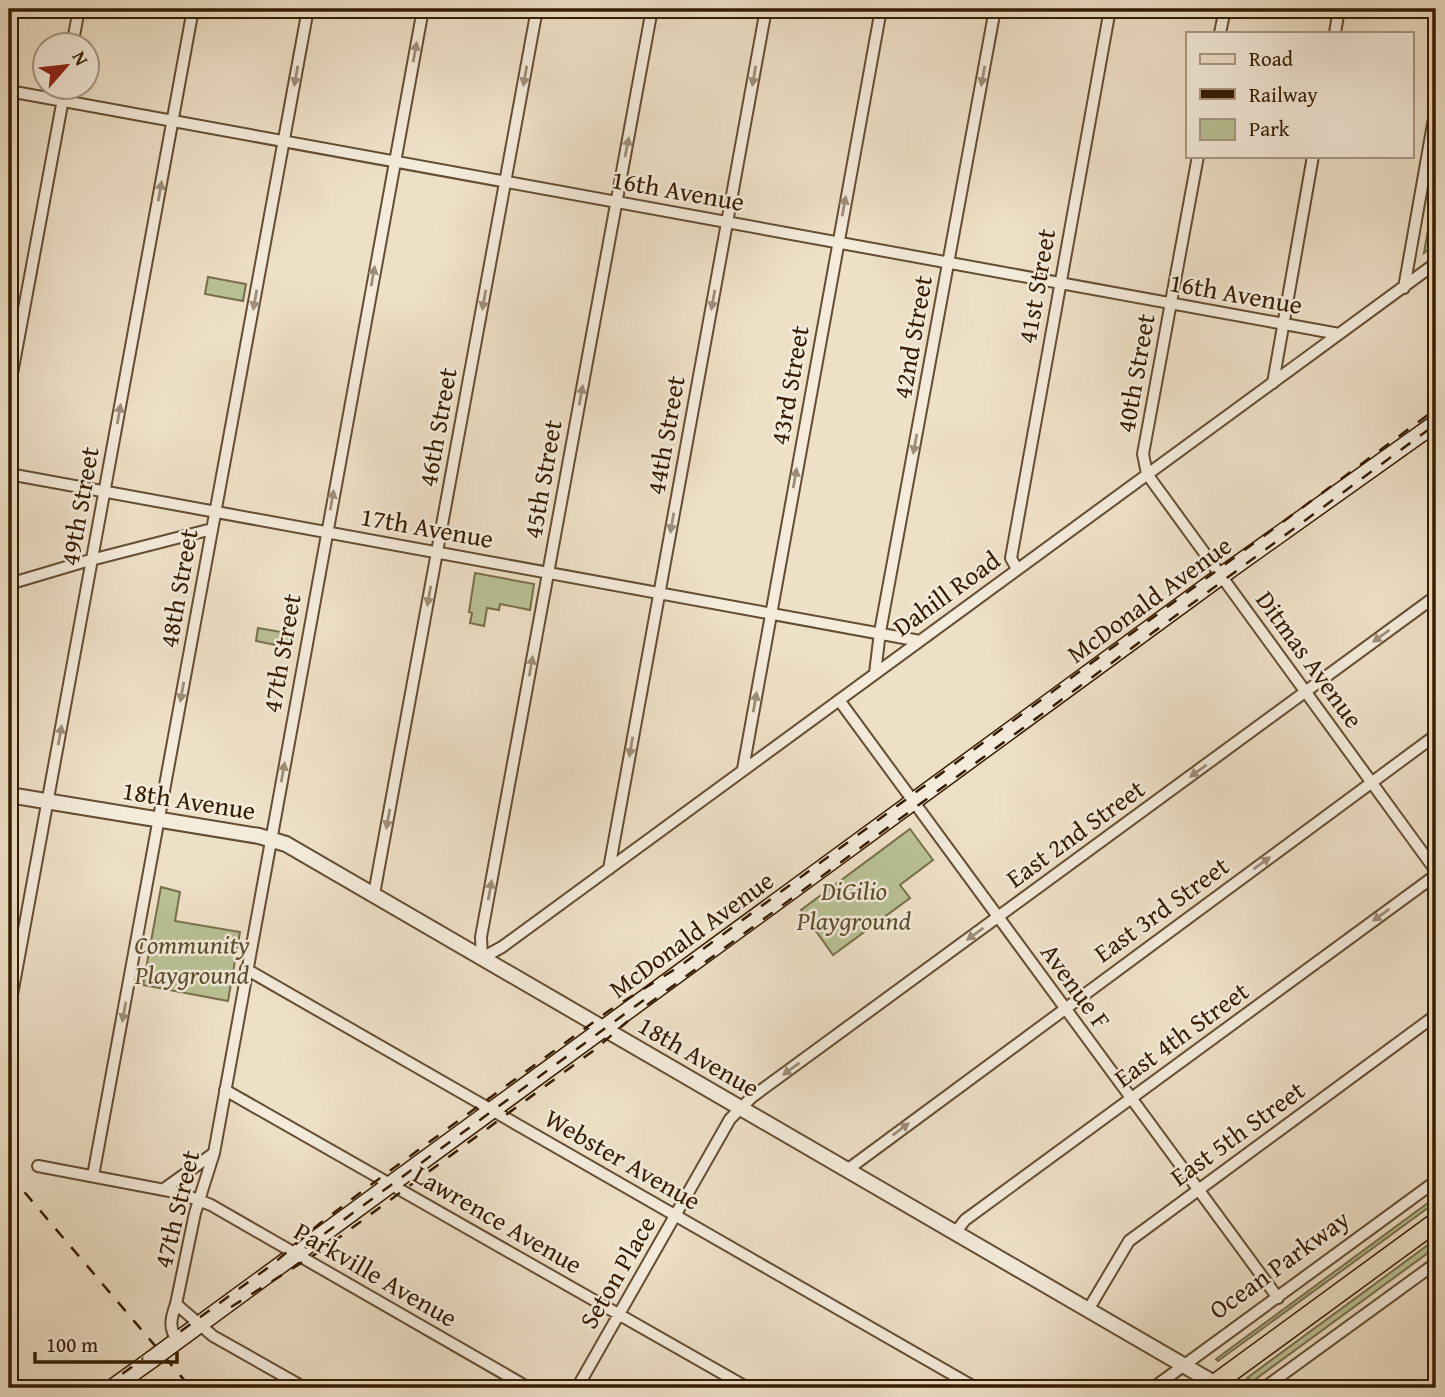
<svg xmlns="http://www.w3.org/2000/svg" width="1445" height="1397" font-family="'Gentium Book Plus',serif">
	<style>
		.green { fill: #b9c296; stroke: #776f4c; stroke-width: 2 }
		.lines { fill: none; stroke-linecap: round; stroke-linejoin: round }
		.minor-casing { stroke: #634d32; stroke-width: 14 }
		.tertiary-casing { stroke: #634d32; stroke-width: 18 }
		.secondary-casing { stroke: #351c01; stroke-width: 19 }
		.primary-casing { stroke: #351c01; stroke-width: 21 }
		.minor { stroke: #f4ebdb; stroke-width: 10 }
		.tertiary { stroke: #f4ebdb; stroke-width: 14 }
		.secondary { stroke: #f4ebdb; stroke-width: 16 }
		.primary { stroke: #eee0c7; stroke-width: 18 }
		.rail { stroke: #351c01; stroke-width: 2.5; stroke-dasharray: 12 12; stroke-linecap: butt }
		.secondary-bridge-casing { stroke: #351c01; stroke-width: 19; stroke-linecap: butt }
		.secondary-bridge { stroke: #f4ebdb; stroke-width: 16 }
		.oneway { fill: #9e8e79 }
		.labels { text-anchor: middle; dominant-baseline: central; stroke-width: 5; stroke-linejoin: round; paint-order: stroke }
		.street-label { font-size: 26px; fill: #351c01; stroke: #f4ebdb }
		.park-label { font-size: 26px; font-style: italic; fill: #5d4e2e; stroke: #f4ebdb }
	</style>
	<rect width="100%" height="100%" fill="#eee0c7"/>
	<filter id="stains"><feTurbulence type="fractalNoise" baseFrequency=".00286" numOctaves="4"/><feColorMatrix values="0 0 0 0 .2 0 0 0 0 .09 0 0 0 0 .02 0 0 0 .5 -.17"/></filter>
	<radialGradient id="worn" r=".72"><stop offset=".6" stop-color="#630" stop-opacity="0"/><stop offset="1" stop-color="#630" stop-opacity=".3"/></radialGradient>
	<path class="green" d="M1436,182V243L1424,253Z
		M208,277L246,284L243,301L205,294Z
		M475,573L534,584L530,610L500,604L499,610L487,608L484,626L470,623L472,613L469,612Z
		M258,628L292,634L290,648L256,641Z
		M910,829L933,860L900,885L910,898L833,955L801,910Z
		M161,887L180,892L175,921L240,932L228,1001L143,985Z
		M1436,1197V1202L1218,1361L1216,1359Z
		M1436,1239V1247L1253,1381L1247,1378Z"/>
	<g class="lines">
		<g class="minor-casing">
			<path id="minor" d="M652,9L481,937L482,958L502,947L1436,263
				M1220,33L1225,9
				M1335,33L1339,9
				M72,46L79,9
				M9,91L1339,334
				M1198,156L1143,454L1147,474L1436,871
				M1404,288L1436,107
				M1273,383L1313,156
				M9,390L65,88
				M9,474L920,641
				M1017,569L1011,558L1110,9
				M9,584L83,562L212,529
				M875,673L880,632L995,9
				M839,700L1278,1298
				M743,769L881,9
				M609,869L766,9
				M374,894L537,9
				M246,969L976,1388
				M9,1011L193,9
				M225,1090L748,1388
				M38,1166L180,1193L211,1205L529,1388
				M847,1170L1436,735
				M93,1176L308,9
				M164,1189L214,1153
				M955,1233L965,1220L1436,875
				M176,1304L213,1336L305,1388
				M1088,1310L1129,1241L1436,1015
				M178,1341C168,1328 171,1318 176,1304L195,1213L214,1153L423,9
				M577,1388L730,1119L752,1097L1436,596
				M1153,1388L1436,1181
				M1264,1388L1436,1263"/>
		</g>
		<g class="tertiary-casing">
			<path id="tertiary" d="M9,795L259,836L286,844L1221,1387"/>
		</g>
		<g class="secondary-casing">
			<path id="secondary" d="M170,1346L1221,576L1436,423
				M112,1388L151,1360"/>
		</g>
		<g class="primary-casing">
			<path id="primary" d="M1209,1388L1436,1222"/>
		</g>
		<use href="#minor" class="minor"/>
		<use href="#tertiary" class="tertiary"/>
		<use href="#secondary" class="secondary"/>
		<use href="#primary" class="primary"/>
		<path class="rail" d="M647,1005L1436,424
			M9,1174L191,1388
			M305,1248L652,994
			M231,1307L322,1250L593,1051L628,1021
			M103,1388L273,1264L318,1225L365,1189L610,1010L680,966L1436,409"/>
		<g class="secondary-bridge-casing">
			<path id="secondary-bridge" d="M151,1360L170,1346"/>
		</g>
		<use href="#secondary-bridge" class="secondary-bridge"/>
	</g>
	<defs><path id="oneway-solid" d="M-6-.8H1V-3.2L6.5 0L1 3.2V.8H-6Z" transform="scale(1.75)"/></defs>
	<g class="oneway">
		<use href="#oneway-solid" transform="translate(415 52) rotate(-80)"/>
		<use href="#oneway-solid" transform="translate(296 76) rotate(100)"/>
		<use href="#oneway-solid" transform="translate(525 76) rotate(100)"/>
		<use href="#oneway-solid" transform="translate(754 76) rotate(100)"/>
		<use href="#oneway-solid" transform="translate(983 76) rotate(100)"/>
		<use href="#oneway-solid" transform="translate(627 147) rotate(-79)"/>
		<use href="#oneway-solid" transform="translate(160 191) rotate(-80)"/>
		<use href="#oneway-solid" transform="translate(844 206) rotate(-80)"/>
		<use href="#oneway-solid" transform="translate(373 276) rotate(-80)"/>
		<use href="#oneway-solid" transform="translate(255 300) rotate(100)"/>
		<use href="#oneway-solid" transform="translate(484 300) rotate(100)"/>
		<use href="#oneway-solid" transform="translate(713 300) rotate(100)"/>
		<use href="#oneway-solid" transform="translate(581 395) rotate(-80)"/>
		<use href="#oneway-solid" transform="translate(119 414) rotate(-80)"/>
		<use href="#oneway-solid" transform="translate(915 444) rotate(100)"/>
		<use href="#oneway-solid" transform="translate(795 478) rotate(-80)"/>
		<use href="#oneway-solid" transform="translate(332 500) rotate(-80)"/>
		<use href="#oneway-solid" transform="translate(672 523) rotate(100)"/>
		<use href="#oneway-solid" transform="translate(429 596) rotate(100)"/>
		<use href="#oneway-solid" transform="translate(1381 636) rotate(144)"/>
		<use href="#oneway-solid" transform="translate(531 666) rotate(-80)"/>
		<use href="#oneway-solid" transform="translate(182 692) rotate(100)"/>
		<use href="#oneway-solid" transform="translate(755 702) rotate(-80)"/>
		<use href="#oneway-solid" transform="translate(60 735) rotate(-80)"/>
		<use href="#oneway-solid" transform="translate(631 747) rotate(100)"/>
		<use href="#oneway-solid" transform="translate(1198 771) rotate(144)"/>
		<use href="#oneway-solid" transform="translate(283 772) rotate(-80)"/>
		<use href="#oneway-solid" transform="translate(388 819) rotate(100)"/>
		<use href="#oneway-solid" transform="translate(1262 863) rotate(-36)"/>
		<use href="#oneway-solid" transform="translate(490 890) rotate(-80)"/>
		<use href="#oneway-solid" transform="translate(1381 915) rotate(144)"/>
		<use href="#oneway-solid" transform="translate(975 934) rotate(144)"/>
		<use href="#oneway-solid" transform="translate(124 1012) rotate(100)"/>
		<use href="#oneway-solid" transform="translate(791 1069) rotate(144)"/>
		<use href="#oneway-solid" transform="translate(901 1129) rotate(-37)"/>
	</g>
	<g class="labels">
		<g class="street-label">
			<text transform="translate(678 190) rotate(10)">16th Avenue</text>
			<text transform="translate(1036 286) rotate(-80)">41st Street</text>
			<text transform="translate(1236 293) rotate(10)">16th Avenue</text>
			<text transform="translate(912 337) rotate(-80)">42nd Street</text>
			<text transform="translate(1135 373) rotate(-80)">40th Street</text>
			<text transform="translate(789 385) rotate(-80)">43rd Street</text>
			<text transform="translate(437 427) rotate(-80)">46th Street</text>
			<text transform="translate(665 435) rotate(-80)">44th Street</text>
			<text transform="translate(542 479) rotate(-80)">45th Street</text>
			<text transform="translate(79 506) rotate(-80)">49th Street</text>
			<text transform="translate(427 527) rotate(10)">17th Avenue</text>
			<text transform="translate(178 588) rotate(-80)">48th Street</text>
			<text transform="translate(946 593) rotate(-36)">Dahill Road</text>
			<text transform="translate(1149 599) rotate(-36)">McDonald Avenue</text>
			<text transform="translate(281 653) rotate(-80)">47th Street</text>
			<text transform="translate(1310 659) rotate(54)">Ditmas Avenue</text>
			<text transform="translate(189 800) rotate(9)">18th Avenue</text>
			<text transform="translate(1075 833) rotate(-36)">East 2nd Street</text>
			<text transform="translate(1161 909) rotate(-36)">East 3rd Street</text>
			<text transform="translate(691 934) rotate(-36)">McDonald Avenue</text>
			<text transform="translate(1076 986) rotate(54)">Avenue F</text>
			<text transform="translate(1181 1034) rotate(-36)">East 4th Street</text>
			<text transform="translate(699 1056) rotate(30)">18th Avenue</text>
			<text transform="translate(1237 1133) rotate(-36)">East 5th Street</text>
			<text transform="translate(623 1159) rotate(30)">Webster Avenue</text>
			<text transform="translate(176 1209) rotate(-76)">47th Street</text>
			<text transform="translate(498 1219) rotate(30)">Lawrence Avenue</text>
			<text transform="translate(1279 1264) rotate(-36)">Ocean Parkway</text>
			<text transform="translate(617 1272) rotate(-60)">Seton Place</text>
			<text transform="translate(376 1274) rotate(30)">Parkville Avenue</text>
		</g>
		<g class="park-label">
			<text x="854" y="890">DiGilio<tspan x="854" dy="30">Playground</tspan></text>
			<text x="192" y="944">Community<tspan x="192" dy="30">Playground</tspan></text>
		</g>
	</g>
	<rect width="1445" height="1397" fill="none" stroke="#eee0c7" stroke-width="35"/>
	<rect x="10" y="10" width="1424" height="1376" fill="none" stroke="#351c01" stroke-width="3.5"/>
	<rect x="18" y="18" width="1410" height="1362" fill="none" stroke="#351c01" stroke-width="2"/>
	<rect x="1186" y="32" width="228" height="126" fill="#f4ebdb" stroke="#a89884" stroke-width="2"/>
	<rect x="1200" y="54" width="35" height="10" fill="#eee0c7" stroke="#a89884" stroke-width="2"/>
	<text x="1249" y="66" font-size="21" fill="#351c01">Road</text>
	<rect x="1200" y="89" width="35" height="10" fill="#351c01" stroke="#a89884" stroke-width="2"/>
	<text x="1249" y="102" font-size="21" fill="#351c01">Railway</text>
	<rect x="1200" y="119" width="35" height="21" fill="#b9c296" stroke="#a89884" stroke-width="2"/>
	<text x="1249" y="136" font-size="21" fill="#351c01">Park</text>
	<g transform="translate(66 66) rotate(62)"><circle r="33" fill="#f4ebdb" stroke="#a89884" stroke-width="2"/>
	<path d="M0-5L12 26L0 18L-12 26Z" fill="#8f2418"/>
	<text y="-10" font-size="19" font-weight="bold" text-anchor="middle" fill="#351c01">N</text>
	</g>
	<path d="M35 1352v10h142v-10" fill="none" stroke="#351c01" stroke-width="3.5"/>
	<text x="46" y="1352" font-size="21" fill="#351c01" stroke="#f4ebdb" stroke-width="5" paint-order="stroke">100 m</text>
	<rect width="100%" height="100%" filter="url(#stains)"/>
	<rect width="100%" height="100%" fill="url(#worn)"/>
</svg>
